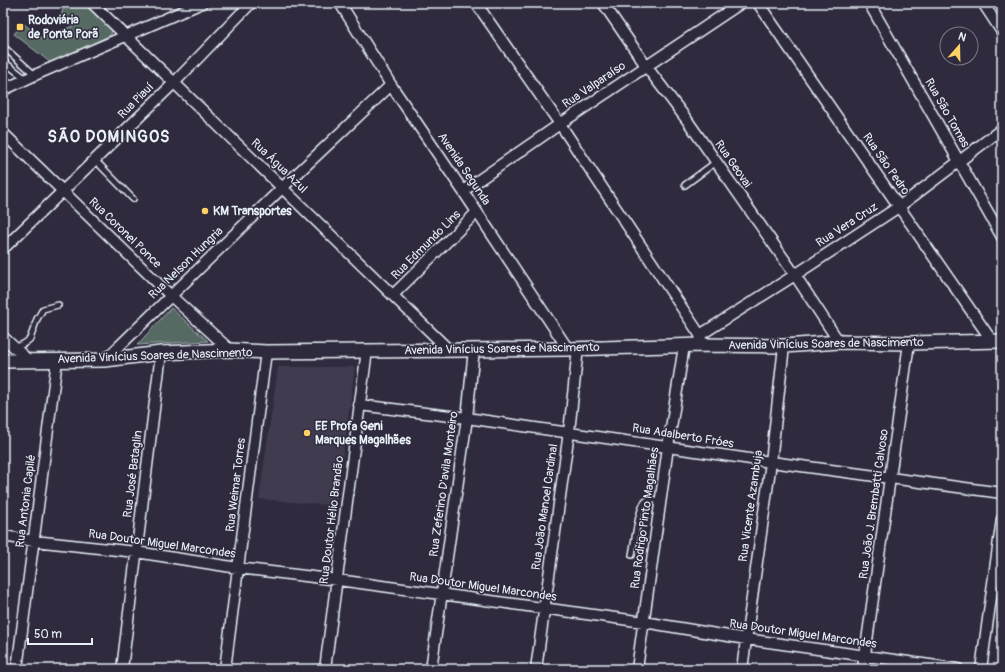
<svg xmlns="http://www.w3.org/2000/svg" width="1005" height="672" font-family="Pangolin,sans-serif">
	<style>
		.built { fill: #413a4f }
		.green { fill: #576a63; stroke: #a0aeae }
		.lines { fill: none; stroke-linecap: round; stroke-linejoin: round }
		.service-casing { stroke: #e8f1f8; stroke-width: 8 }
		.minor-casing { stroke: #e8f1f8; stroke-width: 13 }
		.tertiary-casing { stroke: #e8f1f8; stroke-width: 16 }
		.service { stroke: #2f2a3d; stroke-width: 5 }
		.minor { stroke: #2f2a3d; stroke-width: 10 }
		.tertiary { stroke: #2f2a3d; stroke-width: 13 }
		.poi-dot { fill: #ffd166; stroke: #2f2a3d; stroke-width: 1.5 }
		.labels { text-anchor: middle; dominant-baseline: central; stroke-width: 3; stroke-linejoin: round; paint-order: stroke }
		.poi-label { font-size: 12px; font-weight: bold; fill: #e8f1f8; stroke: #2f2a3d; text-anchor: start }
		.street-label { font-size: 12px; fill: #e8f1f8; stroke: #2f2a3d }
		.district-label { font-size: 16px; font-weight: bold; letter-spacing: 1px; fill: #e8f1f8; stroke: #2f2a3d }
	</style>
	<rect width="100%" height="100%" fill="#2f2a3d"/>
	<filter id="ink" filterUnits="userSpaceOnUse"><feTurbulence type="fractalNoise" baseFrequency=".025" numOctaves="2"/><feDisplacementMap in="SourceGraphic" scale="8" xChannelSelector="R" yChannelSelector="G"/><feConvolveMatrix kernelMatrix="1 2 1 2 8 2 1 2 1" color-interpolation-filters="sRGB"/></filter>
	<g filter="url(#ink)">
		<path class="built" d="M278,367H355L336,506L259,499Z"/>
		<path class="green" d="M78,3L88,7L112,29L111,35L51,63L14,34L23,23L41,38L73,26L70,20L62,16C60,6 70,5 78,3Z
			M171,308L208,341L137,345Z"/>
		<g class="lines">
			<g class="service-casing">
				<path id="service" d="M6,49L35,75
					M3,61L26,79
					M95,160L133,199
					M685,185L716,162
					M15,348L25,343L30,339L37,319L43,309L58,305
					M632,555C634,545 639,506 645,502C649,498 655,500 660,501"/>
			</g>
			<g class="minor-casing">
				<path id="minor" d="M92,3L448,349
					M340,3L391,85L463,191L568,349
					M476,3L560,124L700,335L702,345
					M603,3L646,66L687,120L795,275L839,342
					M758,3L992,341
					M869,3L1002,237
					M983,3L1002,32
					M3,90L35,75L202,3
					M3,133L171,296L230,350
					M463,191L560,124L741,3
					M3,249L174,83L251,3
					M393,295L477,212
					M700,335L795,275L900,206L1002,129
					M3,337L28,360
					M105,360L282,188L391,85
					M359,405L467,418L771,462L1002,493
					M3,536L34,541L136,552L238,568L338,580L644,622L746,639L958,669
					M17,669L57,360
					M122,669L161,353
					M225,669L266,352
					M325,669L367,350
					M431,669L467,418L474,349
					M536,669L569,432L578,348
					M637,669L668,447L684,346
					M742,669L771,462L784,346
					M863,669L909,343
					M981,669L1002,519"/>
			</g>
			<g class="tertiary-casing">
				<path id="tertiary" d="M3,361L105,360L161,353L230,350L266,352L568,349L702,345L784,346L839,342L909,343L1002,341"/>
			</g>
			<use href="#service" class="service"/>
			<use href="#minor" class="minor"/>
			<use href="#tertiary" class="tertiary"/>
		</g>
	</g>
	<g class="poi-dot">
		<rect x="16" y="23" width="8" height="8" rx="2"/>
		<circle cx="205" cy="211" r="4"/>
		<circle cx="307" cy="433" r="4"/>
	</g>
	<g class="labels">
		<g class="poi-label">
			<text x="28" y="20">Rodoviária<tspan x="28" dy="14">de Ponta Porã</tspan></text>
			<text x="213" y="211">KM Transportes</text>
			<text x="315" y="426">EE Profª Geni<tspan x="315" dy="14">Marques Magalhães</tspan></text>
		</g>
		<g class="street-label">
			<text transform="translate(594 85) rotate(-34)">Rua Valparaíso</text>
			<text transform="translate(136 101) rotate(-45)">Rua Piauí</text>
			<text transform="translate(947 113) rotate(60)">Rua São Tomas</text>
			<text transform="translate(733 164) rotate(55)">Rua Geovai</text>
			<text transform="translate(886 164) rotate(55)">Rua São Pedro</text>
			<text transform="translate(279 166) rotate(44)">Rua Água Azul</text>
			<text transform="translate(464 169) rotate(56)">Avenida Segunda</text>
			<text transform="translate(847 225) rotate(-33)">Rua Vera Cruz</text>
			<text transform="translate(125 233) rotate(44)">Rua Coronel Ponce</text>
			<text transform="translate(426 245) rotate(-45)">Rua Edmundo Lins</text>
			<text transform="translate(186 263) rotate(-44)">Rua Nelson Hungria</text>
			<text transform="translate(826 344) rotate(-1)">Avenida Vinícius Soares de Nascimento</text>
			<text transform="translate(502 349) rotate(-1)">Avenida Vinícius Soares de Nascimento</text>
			<text transform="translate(155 356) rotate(-2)">Avenida Vinícius Soares de Nascimento</text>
			<text transform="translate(683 436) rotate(9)">Rua Adalberto Fróes</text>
			<text transform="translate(133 474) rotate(-83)">Rua José Bataglin</text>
			<text transform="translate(444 484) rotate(-82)">Rua Zeferino D'avila Monteiro</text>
			<text transform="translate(236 485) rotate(-83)">Rua Weimar Torres</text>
			<text transform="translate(26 501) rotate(-83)">Rua Antonia Capilé</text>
			<text transform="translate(874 504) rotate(-82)">Rua João J. Brembatti Calvoso</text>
			<text transform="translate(751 506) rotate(-82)">Rua Vicente Azambuja</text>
			<text transform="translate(545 507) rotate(-82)">Rua João Manoel Cardinal</text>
			<text transform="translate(645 518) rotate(-82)">Rua Rodrigo Pinto Magalhães</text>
			<text transform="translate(332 520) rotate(-83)">Rua Doutor Hélio Brandão</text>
			<text transform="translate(162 544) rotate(8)">Rua Doutor Miguel Marcondes</text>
			<text transform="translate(483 587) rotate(8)">Rua Doutor Miguel Marcondes</text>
			<text transform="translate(803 634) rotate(8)">Rua Doutor Miguel Marcondes</text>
		</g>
		<g class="district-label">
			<text x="109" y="137">SÃO DOMINGOS</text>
		</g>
	</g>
	<rect width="1005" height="672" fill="none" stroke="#2f2a3d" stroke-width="16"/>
	<rect x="8" y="8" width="989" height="656" fill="none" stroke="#e8f1f8" stroke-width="1.5" filter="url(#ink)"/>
	<g transform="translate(959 46) rotate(20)"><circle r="19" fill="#2f2a3d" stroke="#797a88"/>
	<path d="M0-3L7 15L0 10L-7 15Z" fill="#ffd166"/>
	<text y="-6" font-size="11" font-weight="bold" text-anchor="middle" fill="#e8f1f8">N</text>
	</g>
	<path d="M28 638v6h64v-6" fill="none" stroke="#e8f1f8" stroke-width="2"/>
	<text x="34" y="638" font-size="12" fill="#e8f1f8" stroke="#2f2a3d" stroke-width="3" paint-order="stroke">50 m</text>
</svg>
